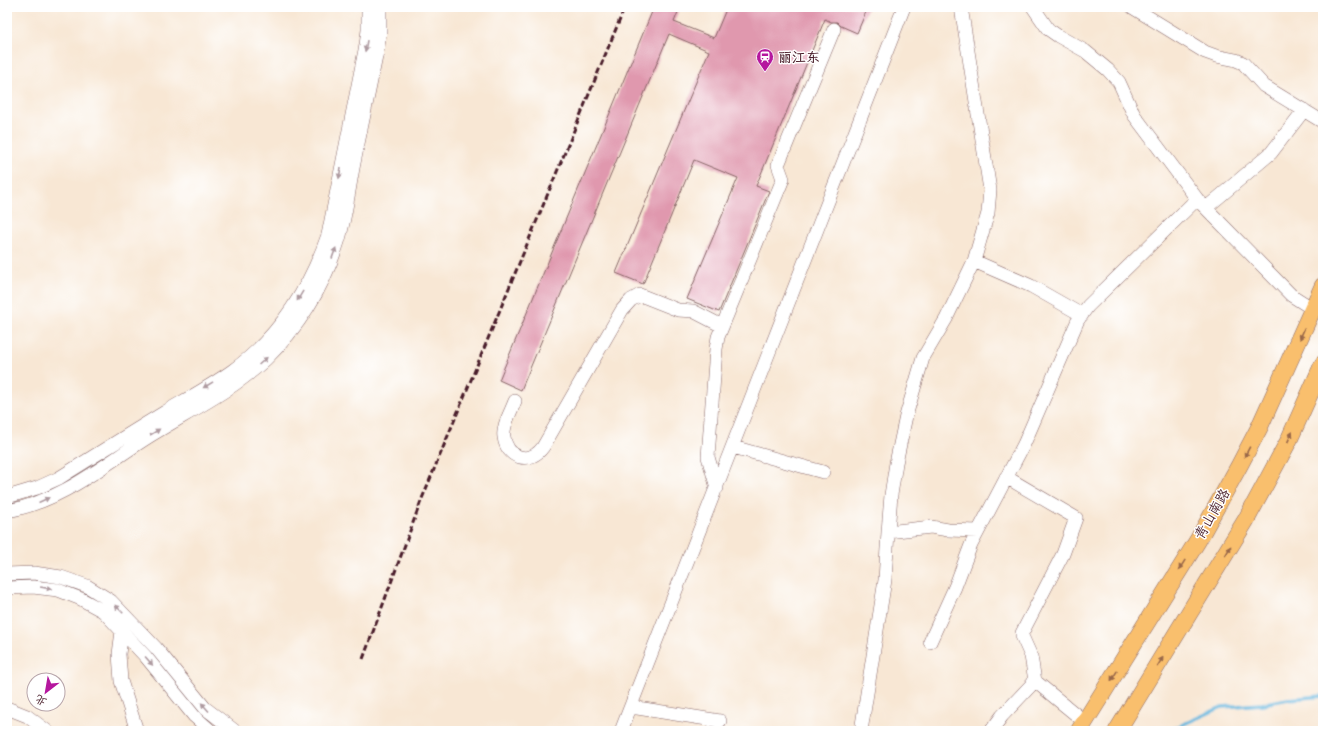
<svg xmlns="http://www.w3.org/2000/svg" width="1330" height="738" font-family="Pangolin,'LXGW WenKai TC',sans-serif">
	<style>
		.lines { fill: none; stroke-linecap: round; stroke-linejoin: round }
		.stream { stroke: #62b6de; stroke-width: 3.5 }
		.building { fill: #e098ae }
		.minor-casing { stroke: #876566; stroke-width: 14 }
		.major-casing { stroke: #876566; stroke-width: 18 }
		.minor { stroke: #fff; stroke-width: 13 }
		.major { stroke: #f9bf6d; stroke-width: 17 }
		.rail { stroke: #4a1f2b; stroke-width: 3; stroke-dasharray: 6 3; stroke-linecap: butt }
		.oneway { fill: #ae9aa0 }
		.oneway2 { fill: #996749 }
		.labels { text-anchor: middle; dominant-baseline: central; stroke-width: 3; stroke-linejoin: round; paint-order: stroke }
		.poi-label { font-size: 14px; font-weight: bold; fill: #4a1f2b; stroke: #fff; text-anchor: start }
		.street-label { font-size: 14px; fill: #4a1f2b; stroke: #fff }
	</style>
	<rect width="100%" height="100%" fill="#fff"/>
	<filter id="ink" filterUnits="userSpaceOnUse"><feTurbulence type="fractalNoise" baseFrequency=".025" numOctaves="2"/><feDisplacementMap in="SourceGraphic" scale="8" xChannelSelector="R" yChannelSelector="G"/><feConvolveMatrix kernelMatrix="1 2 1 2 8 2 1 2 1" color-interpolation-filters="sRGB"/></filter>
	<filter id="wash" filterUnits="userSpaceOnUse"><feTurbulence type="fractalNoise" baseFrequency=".012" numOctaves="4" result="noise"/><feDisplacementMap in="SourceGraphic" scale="16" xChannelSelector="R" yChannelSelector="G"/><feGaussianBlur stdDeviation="0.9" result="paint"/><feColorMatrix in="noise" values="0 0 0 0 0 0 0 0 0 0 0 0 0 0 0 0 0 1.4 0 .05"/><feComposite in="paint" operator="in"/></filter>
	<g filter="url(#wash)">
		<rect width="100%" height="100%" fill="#f8e7d4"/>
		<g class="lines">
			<path class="stream" d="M1168,731L1222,707L1262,704L1288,699L1323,696"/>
		</g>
		<g id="blocks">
			<path class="building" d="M654,7H680L674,22L714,38L727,7H868L857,33L841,26L837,22H831L825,19L756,186L769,191L719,312L687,299L738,178L694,160L643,284L616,273L709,51L669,34L521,390L499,380Z"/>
		</g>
	</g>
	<g filter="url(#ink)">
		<use href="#blocks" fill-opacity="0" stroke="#876566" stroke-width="1"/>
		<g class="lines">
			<g class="minor-casing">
				<path id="minor" d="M1033,7L1048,29L1058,36L1085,51L1108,70L1119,82L1134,115L1197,199L1291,295L1313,309
					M1132,7L1205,52L1216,56L1236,60L1243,63L1264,86L1323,122
					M1206,208L1271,153L1304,110
					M974,261L1031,286L1082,315
					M515,401C511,412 502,426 504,437C507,459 530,465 543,447L622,310L631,300L640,295L678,310L693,311L722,326
					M733,447L823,472
					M1006,477L1076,518L1063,554L1022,633V636L1031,656L1035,681L1085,722
					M717,488L708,457L716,349L718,337L783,179L778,165L834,29
					M7,497L37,488L59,478C94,456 129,434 165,412C187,399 211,386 232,371C279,337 309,289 328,235L366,45L368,30V7
					M7,511C60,502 104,465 148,437C188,412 232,391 266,359C300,326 325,284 339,239C346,215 349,188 354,163C362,124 370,85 378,47L380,31V7
					M888,532L931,527L948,530L978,531
					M7,574L34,573L61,577L87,586L111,601L156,648L205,708L235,731
					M7,588L33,587L58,590L81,599L103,611L146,657L194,716L211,731
					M122,631L119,654L121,681L137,731
					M930,642L955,587L971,545L1024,444L1078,320L1088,306L1197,199
					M631,707L720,721
					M7,708L27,716L47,731
					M621,731L904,7
					M861,731L885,580L888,532L891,495L896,463L906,416L923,358L946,319L974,261L988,213L990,190L961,7
					M991,731L1002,716L1035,681"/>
			</g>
			<g class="major-casing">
				<path id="major" d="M1079,731L1198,540L1239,466L1259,428L1323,286
					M1117,731L1246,520L1288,442L1323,364"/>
			</g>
			<use href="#minor" class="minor"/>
			<use href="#major" class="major"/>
			<path class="rail" d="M363,659L421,501L625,7"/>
		</g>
		<defs><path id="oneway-solid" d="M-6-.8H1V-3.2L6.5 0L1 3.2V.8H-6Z"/></defs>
		<g class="oneway">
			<use href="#oneway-solid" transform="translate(366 46) rotate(100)"/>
			<use href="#oneway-solid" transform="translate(340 173) rotate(101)"/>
			<use href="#oneway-solid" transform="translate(334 253) rotate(-70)"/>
			<use href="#oneway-solid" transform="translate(300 296) rotate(121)"/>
			<use href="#oneway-solid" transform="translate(263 361) rotate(-42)"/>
			<use href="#oneway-solid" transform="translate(208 385) rotate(149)"/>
			<use href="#oneway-solid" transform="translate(155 432) rotate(-32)"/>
			<use href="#oneway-solid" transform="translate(44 500) rotate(-24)"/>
			<use href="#oneway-solid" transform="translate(46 588) rotate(9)"/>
			<use href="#oneway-solid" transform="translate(119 609) rotate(-135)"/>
			<use href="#oneway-solid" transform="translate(149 661) rotate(49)"/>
			<use href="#oneway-solid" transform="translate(205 707) rotate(-132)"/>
		</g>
		<g class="oneway2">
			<use href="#oneway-solid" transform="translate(1302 334) rotate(114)"/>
			<use href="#oneway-solid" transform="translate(1290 437) rotate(-65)"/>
			<use href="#oneway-solid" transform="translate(1247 452) rotate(118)"/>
			<use href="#oneway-solid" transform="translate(1228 551) rotate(-60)"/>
			<use href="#oneway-solid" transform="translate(1182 565) rotate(122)"/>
			<use href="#oneway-solid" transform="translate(1160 662) rotate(-58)"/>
			<use href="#oneway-solid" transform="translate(1114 676) rotate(122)"/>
		</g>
	</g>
	<defs>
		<g id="station-pin" transform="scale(0.9)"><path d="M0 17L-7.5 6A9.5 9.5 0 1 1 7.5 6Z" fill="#b5179e" stroke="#fff"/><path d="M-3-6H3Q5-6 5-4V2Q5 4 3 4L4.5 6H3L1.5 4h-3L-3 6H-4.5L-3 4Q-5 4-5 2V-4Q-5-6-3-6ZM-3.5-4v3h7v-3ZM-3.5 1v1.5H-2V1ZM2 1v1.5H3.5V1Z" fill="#fff"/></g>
	</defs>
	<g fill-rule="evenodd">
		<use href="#station-pin" x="765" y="57"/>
	</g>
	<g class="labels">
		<g class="poi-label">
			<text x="778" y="57">丽江东</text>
		</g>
		<g class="street-label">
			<text transform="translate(1212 514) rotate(-60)">青山南路</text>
		</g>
	</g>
	<rect width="1330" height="738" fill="none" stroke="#fff" stroke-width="24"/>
	<g transform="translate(46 692) rotate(211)"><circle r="19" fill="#ffffff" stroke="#b7a5aa"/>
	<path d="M0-3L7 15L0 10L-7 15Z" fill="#b5179e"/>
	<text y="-6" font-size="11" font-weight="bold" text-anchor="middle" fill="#4a1f2b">北</text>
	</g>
</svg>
